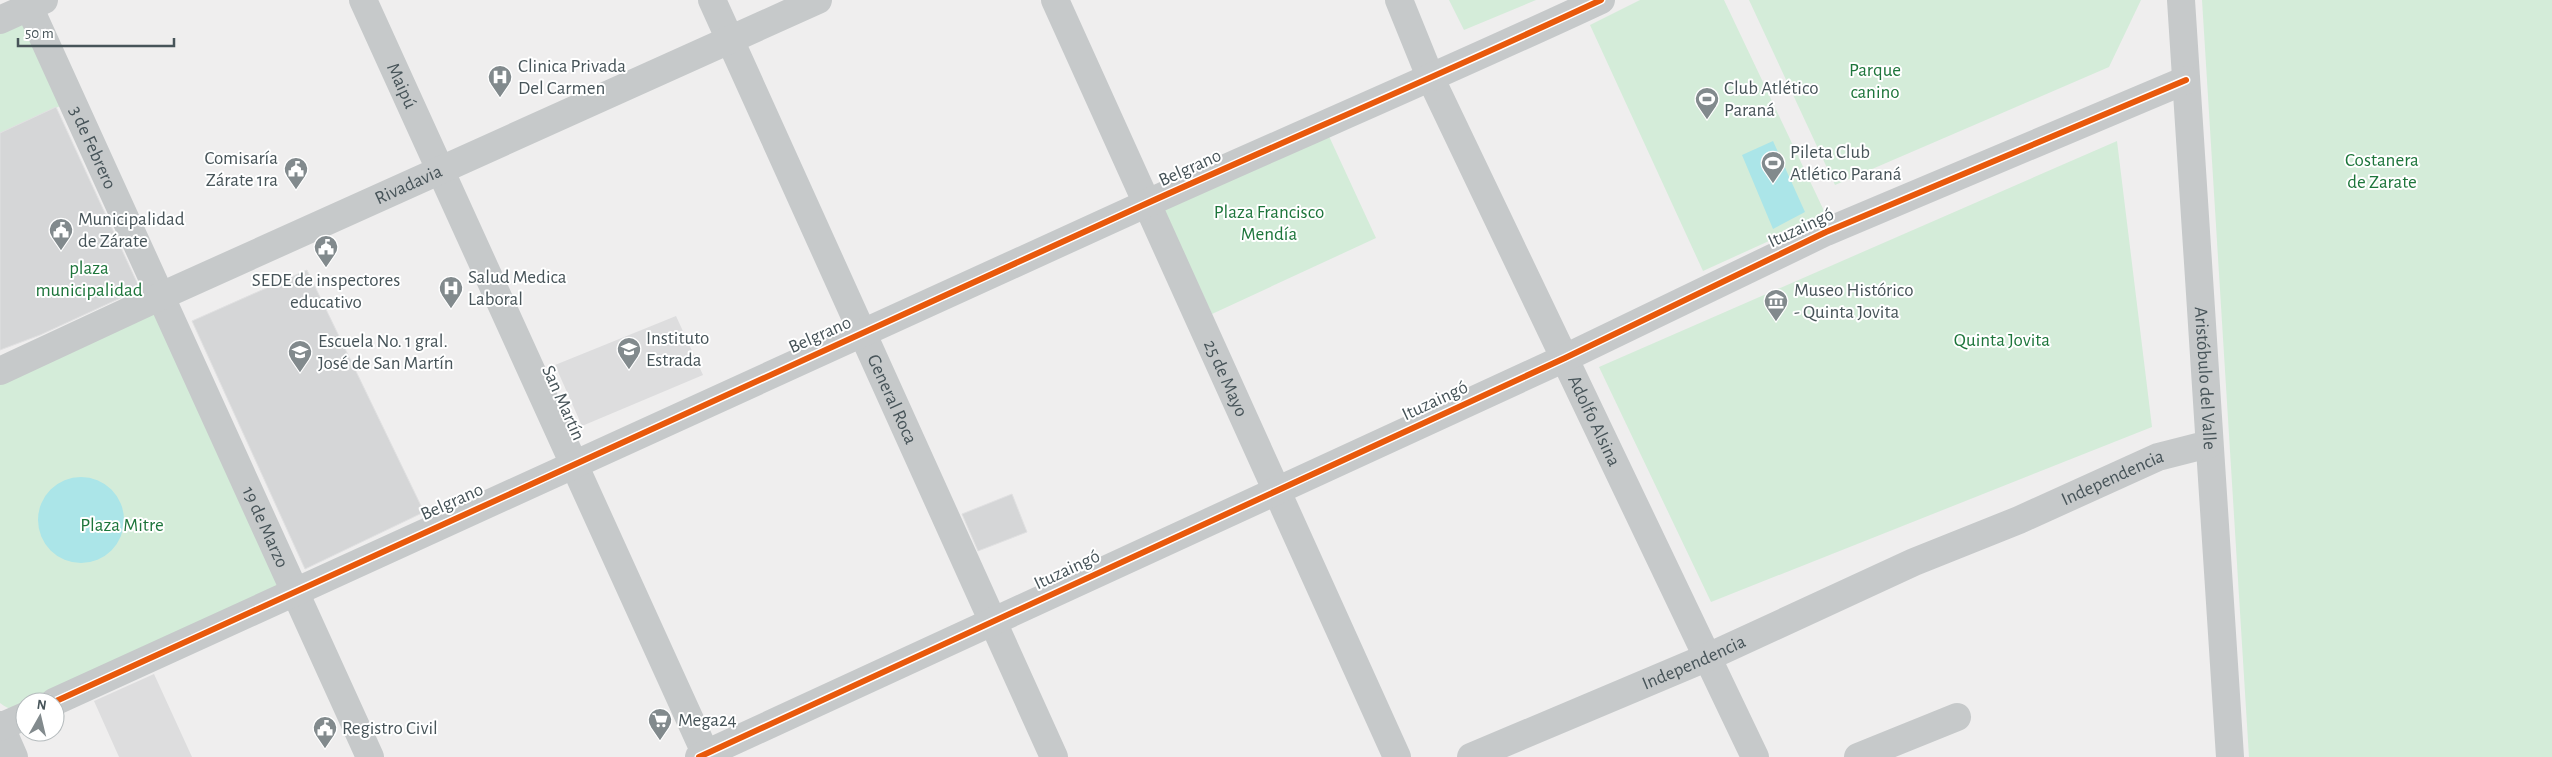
<svg xmlns="http://www.w3.org/2000/svg" width="2552" height="757" font-family="'Alegreya Sans',sans-serif">
	<style>
		.education { fill: #ddddde }
		.green { fill: #d4ecd9 }
		.water { fill: #abe5e8 }
		.building { fill: #d5d6d7; stroke: #e0e0e1 }
		.lines { fill: none; stroke-linecap: round; stroke-linejoin: round }
		.minor { stroke: #c6c9ca; stroke-width: 28 }
		.cycleway-casing { stroke: #fff; stroke-width: 9 }
		.cycleway { stroke: #e8590c; stroke-width: 6 }
		.labels { text-anchor: middle; dominant-baseline: central; stroke-width: 4; stroke-linejoin: round; paint-order: stroke }
		.poi-label { font-size: 19px; fill: #475459; stroke: #fff; text-anchor: start }
		.park-label { font-size: 19px; fill: #1d753b; stroke: #fff }
		.street-label { font-size: 19px; fill: #475459; stroke: #fff }
	</style>
	<rect width="100%" height="100%" fill="#efeeee"/>
	<path class="education" d="M676,316L703,375L582,426L555,365Z
		M154,674L192,757H119L94,701Z"/>
	<path class="green" d="M1449,0H1536L1464,30Z
		M1640,0H1724L1826,215L1703,271L1590,25Z
		M1749,0H2141L2109,67L1835,185Z
		M2202,0H2552V757H2249Z
		M28,14L67,103L0,133V27Z
		M1327,132L1376,238L1212,314L1163,208Z
		M2117,141L2152,427L1711,602L1599,367Z
		M156,313L278,583L272,592L36,702H25V707C15,712 8,709 0,703V380Z"/>
	<path class="water" d="M1773,141L1805,212L1773,229L1742,155Z
		M38 520a43 43 0 1 1 86 0a43 43 0 1 1-86 0Z"/>
	<path class="building" d="M56,107L140,289L40,335L0,350V133Z
		M307,270L424,512L305,569L192,321Z
		M1012,494L1027,532L978,551L962,514Z"/>
	<g class="lines">
		<g class="minor">
			<path id="s1" d="M26,0L370,757"/>
			<path id="s2" d="M363,0L707,757"/>
			<path id="s3" d="M712,0L1054,757"/>
			<path id="s4" d="M1055,0L1397,757"/>
			<path id="s5" d="M1399,0L1431,79L1755,757"/>
			<path id="s6" d="M2181,0L2230,757"/>
			<path d="M0,20L44,0"/>
			<path id="s7" d="M0,371L159,297L818,0"/>
			<path d="M54,702C415,534 778,370 1141,206C1294,137 1449,71 1601,0"/>
			<path d="M0,725L14,757"/>
			<path d="M0,727L25,716"/>
			<path d="M699,757L1565,358L1826,232L2186,80"/>
			<path id="s8" d="M1471,757L1708,657L1914,562L2019,520L2158,457L2209,444"/>
			<path d="M1858,757L1957,717"/>
		</g>
		<g class="cycleway-casing">
			<path id="cycleway" d="M54,702C415,534 778,370 1141,206C1294,137 1449,71 1601,0
				M699,757L1565,358L1826,232L2186,80"/>
		</g>
		<use href="#cycleway" class="cycleway"/>
	</g>
	<defs>
		<g id="hospital-pin" transform="scale(1.25)"><path d="M0 17L-7.5 6A9.5 9.5 0 1 1 7.5 6Z" fill="#828a8d" stroke="#fff"/><path d="M-5-5h3v3.5h4V-5h3V5h-3V1.5h-4V5h-3Z" fill="#fff"/></g>
		<g id="stadium-pin" transform="scale(1.25)"><path d="M0 17L-7.5 6A9.5 9.5 0 1 1 7.5 6Z" fill="#828a8d" stroke="#fff"/><path d="M0-5a6.5 5 0 1 0 0 10a6.5 5 0 1 0 0-10ZM-3.5-1.8h7v3.6h-7Z" fill="#fff"/></g>
		<g id="civic-pin" transform="scale(1.25)"><path d="M0 17L-7.5 6A9.5 9.5 0 1 1 7.5 6Z" fill="#828a8d" stroke="#fff"/><path d="M-.6-6.5H3V-4.5H.6V-3L4-1V1h2V6H-6V1h2V-1L-.6-3ZM-1.2 2.5V6h2.4V2.5Z" fill="#fff"/></g>
		<g id="museum-pin" transform="scale(1.25)"><path d="M0 17L-7.5 6A9.5 9.5 0 1 1 7.5 6Z" fill="#828a8d" stroke="#fff"/><path d="M0-6L6-3V-2H-6V-3ZM-5-1h2V3h-2ZM-1-1h2V3h-2ZM3-1h2V3H3ZM-6 4H6V6H-6Z" fill="#fff"/></g>
		<g id="school-pin" transform="scale(1.25)"><path d="M0 17L-7.5 6A9.5 9.5 0 1 1 7.5 6Z" fill="#828a8d" stroke="#fff"/><path d="M0-5L7-2L0 1L-7-2ZM-4 1L0 2.5L4 1V4Q0 6-4 4Z" fill="#fff"/></g>
		<g id="supermarket-pin" transform="scale(1.25)"><path d="M0 17L-7.5 6A9.5 9.5 0 1 1 7.5 6Z" fill="#828a8d" stroke="#fff"/><path d="M-6-5.5h2.5l.6 2H6L4.5 2H-2.5L-4.4-4H-6ZM-1.5 3.2a1.3 1.3 0 1 0 .1 0ZM3 3.2a1.3 1.3 0 1 0 .1 0Z" fill="#fff"/></g>
	</defs>
	<g fill-rule="evenodd">
		<use href="#hospital-pin" x="500" y="77"/>
		<use href="#stadium-pin" x="1707" y="99"/>
		<use href="#stadium-pin" x="1773" y="163"/>
		<use href="#civic-pin" x="296" y="169"/>
		<use href="#civic-pin" x="61" y="230"/>
		<use href="#civic-pin" x="326" y="247"/>
		<use href="#hospital-pin" x="451" y="288"/>
		<use href="#museum-pin" x="1776" y="301"/>
		<use href="#school-pin" x="629" y="349"/>
		<use href="#school-pin" x="300" y="352"/>
		<use href="#supermarket-pin" x="660" y="720"/>
		<use href="#civic-pin" x="325" y="728"/>
	</g>
	<g class="labels">
		<g class="poi-label">
			<text x="518" y="66">Clinica Privada<tspan x="518" dy="22">Del Carmen</tspan></text>
			<text x="1724" y="88">Club Atlético<tspan x="1724" dy="22">Paraná</tspan></text>
			<text x="1790" y="152">Pileta Club<tspan x="1790" dy="22">Atlético Paraná</tspan></text>
			<text x="278" y="158" text-anchor="end">Comisaría<tspan x="278" dy="22">Zárate 1ra</tspan></text>
			<text x="78" y="219">Municipalidad<tspan x="78" dy="22">de Zárate</tspan></text>
			<text x="468" y="277">Salud Medica<tspan x="468" dy="22">Laboral</tspan></text>
			<text x="326" y="280" text-anchor="middle">SEDE de inspectores<tspan x="326" dy="22">educativo</tspan></text>
			<text x="1794" y="290">Museo Histórico<tspan x="1794" dy="22">- Quinta Jovita</tspan></text>
			<text x="646" y="338">Instituto<tspan x="646" dy="22">Estrada</tspan></text>
			<text x="318" y="341">Escuela No. 1 gral.<tspan x="318" dy="22">José de San Martín</tspan></text>
			<text x="678" y="720">Mega24</text>
			<text x="342" y="728">Registro Civil</text>
		</g>
		<g class="park-label">
			<text x="1875" y="70">Parque<tspan x="1875" dy="22">canino</tspan></text>
			<text x="2382" y="160">Costanera<tspan x="2382" dy="22">de Zarate</tspan></text>
			<text x="1269" y="212">Plaza Francisco<tspan x="1269" dy="22">Mendía</tspan></text>
			<text x="89" y="268">plaza<tspan x="89" dy="22">municipalidad</tspan></text>
			<text x="2002" y="340">Quinta Jovita</text>
			<text x="122" y="525">Plaza Mitre</text>
		</g>
		<g class="street-label">
			<text stroke="none"><textPath href="#s2" startOffset="94">Maipú</textPath></text>
			<text stroke="none"><textPath href="#s1" startOffset="162">3 de Febrero</textPath></text>
			<text transform="translate(1190 168) rotate(-24)">Belgrano</text>
			<text stroke="none"><textPath href="#s7" startOffset="449">Rivadavia</textPath></text>
			<text transform="translate(1801 228) rotate(-25)">Ituzaingó</text>
			<text transform="translate(820 335) rotate(-24)">Belgrano</text>
			<text stroke="none"><textPath href="#s4" startOffset="415">25 de Mayo</textPath></text>
			<text stroke="none"><textPath href="#s6" startOffset="379">Aristóbulo del Valle</textPath></text>
			<text stroke="none"><textPath href="#s3" startOffset="438">General Roca</textPath></text>
			<text transform="translate(1435 401) rotate(-25)">Ituzaingó</text>
			<text transform="translate(563 403) rotate(66)">San Martín</text>
			<text stroke="none"><textPath href="#s5" startOffset="464">Adolfo Alsina</textPath></text>
			<text stroke="none"><textPath href="#s8" startOffset="700">Independencia</textPath></text>
			<text transform="translate(452 502) rotate(-24)">Belgrano</text>
			<text stroke="none"><textPath href="#s1" startOffset="579">19 de Marzo</textPath></text>
			<text transform="translate(1067 570) rotate(-25)">Ituzaingó</text>
			<text stroke="none"><textPath href="#s8" startOffset="242">Independencia</textPath></text>
		</g>
	</g>
	<g transform="translate(40 717) rotate(8)"><circle r="24" fill="#ffffff" stroke="#b5bbbd"/>
	<path d="M0-4L9 19L0 12L-9 19Z" fill="#828a8d"/>
	<text y="-8" font-size="14" font-weight="bold" text-anchor="middle" fill="#475459">N</text>
	</g>
	<path d="M18 38v8h156v-8" fill="none" stroke="#475459" stroke-width="2.5"/>
	<text x="25" y="38" font-size="15" fill="#475459" stroke="#ffffff" stroke-width="4" paint-order="stroke">50 m</text>
</svg>
